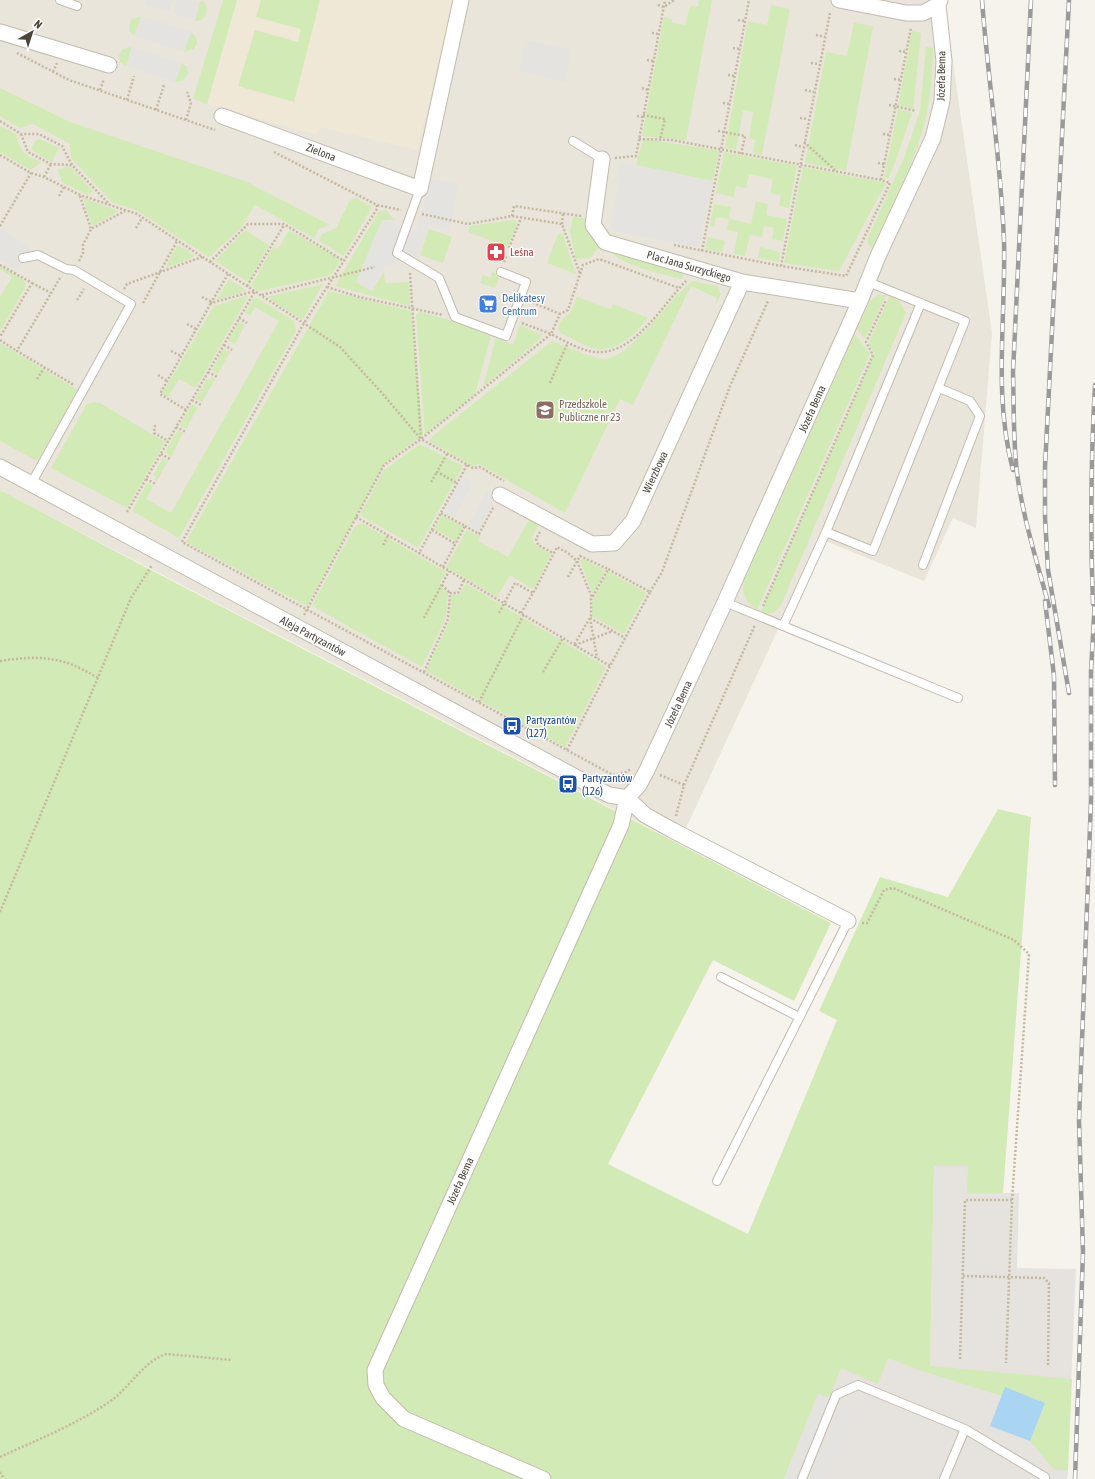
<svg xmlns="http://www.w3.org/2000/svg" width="1095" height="1479" font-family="'Asap Condensed',sans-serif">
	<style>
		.residential { fill: #eae5da }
		.industrial { fill: #e6e2dd }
		.education { fill: #efe8d6 }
		.green { fill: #d2eab5 }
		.parking { fill: #e5e3e0 }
		.water { fill: #a9d4f2 }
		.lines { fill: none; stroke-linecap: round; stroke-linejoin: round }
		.service-casing { stroke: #c2bbae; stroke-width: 10 }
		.minor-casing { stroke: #c2bbae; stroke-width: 17 }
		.path { stroke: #c4b79f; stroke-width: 2.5; stroke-dasharray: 2 2; stroke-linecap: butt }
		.service { stroke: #fff; stroke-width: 8 }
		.minor { stroke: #fff; stroke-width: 15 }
		.rail-casing { stroke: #9a9a9a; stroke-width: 4.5 }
		.rail { stroke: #fff; stroke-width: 3; stroke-dasharray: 9; stroke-linecap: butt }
		.labels { text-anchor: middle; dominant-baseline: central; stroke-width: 3; stroke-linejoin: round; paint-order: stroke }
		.street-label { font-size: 11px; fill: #4b4439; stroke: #fff }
		.health-label { font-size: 11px; fill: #be3a42; stroke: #fff; text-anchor: start }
		.shop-label { font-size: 11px; fill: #366cbe; stroke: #fff; text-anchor: start }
		.education-label { font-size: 11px; fill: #785e54; stroke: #fff; text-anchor: start }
		.transit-label { font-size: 11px; fill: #164399; stroke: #fff; text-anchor: start }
	</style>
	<rect width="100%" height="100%" fill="#f6f3ec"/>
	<path class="residential" d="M0,0H944L992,333L976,528L953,518L924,581L820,539L679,843L28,505L0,490Z"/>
	<path class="industrial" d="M934,1166H968V1193H1019L1017,1268L1076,1269L1067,1479H784L840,1337L930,1366Z"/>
	<path class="education" d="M237,0H454L417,150L320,127L317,135L207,104Z"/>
	<path class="green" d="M223,0H237L207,104L193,99Z
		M261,0H320L294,102L238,86L255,30L298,42L301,29L256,17Z
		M699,0H712L686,140L642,136L664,17L672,19V23L685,25L690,6L698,7Z
		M203,1L207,7L206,14L202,20L195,21L200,2Z
		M771,5L790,9L762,155L753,153L755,140L749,138L753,112L743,110L736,150L725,148L748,21L767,25Z
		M141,16L135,36L129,31V25L132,19Z
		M854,23L873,26L846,171L805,163L826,52L847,56Z
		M912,31L921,33L913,109L898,106Z
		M191,32L196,37L197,43L194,49L184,52Z
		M132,47L126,66L120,62L119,55L123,49Z
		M926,47L933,48C932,73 931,98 925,121C914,165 891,207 872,248L868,244L867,240L904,158L920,111Z
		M182,63L187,67L188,74L184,80L175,82Z
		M0,88L70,122L247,182L330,225L319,229L314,238L255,205L240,229L209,257L136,210L113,203L71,158L70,144L33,124L20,128L0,116Z
		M898,109L912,113L895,163L888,179L884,178Z
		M0,125L17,135C20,153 26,156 42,162L31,170L0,152Z
		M39,139L59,148L52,162L33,151L32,148L36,140Z
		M643,139C669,143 694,146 719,151L713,181L636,165Z
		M724,152L797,166L789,208L779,206L781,195L770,193L773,179L749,174L746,188L736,186L734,197L716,193Z
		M70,166L93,191L88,195L62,182L58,170Z
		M803,167L886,183L839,271L784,263Z
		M83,198L119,211L92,226Z
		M356,198L372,207L344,256L319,241L322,234L336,228L350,200Z
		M756,201L768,204L766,215L787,219L783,241L772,239L774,228L764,226L762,237L750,235L745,256L734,254L738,232L727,230L729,219L716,217L714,227L710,226L714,204L731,207L729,219L751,224Z
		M386,210L394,220H382L356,282L372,291L384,271L385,283L409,282L410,306L335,286L379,211Z
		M573,217L589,219L600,246L590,258L576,259L570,232Z
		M514,220L517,223L508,247L468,232L470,226Z
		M429,229L452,237L443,263L420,255Z
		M245,230L269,245L248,282L215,261Z
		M289,230L341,260L331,275L259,291L251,286L273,247L278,249Z
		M560,233L563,235L576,274L547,263L558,234Z
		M708,237L725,241L722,252L705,249Z
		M177,246H180L194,255L192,258L168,267L166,266Z
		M760,247L780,252L779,262L758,258Z
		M609,250L683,273L684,275L681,279C662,274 620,265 609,250Z
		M0,266L24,280L26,286L0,331V297L12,277L0,269Z
		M492,272L500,275L495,288L480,283L483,275L490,278Z
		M229,279L246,290L245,291L218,300L217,299Z
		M692,281L718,286L721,294L715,307L717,298L691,286L633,405L620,399L565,513L479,464L472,466L429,441L433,436L552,341C568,347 585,355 601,359C626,364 671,297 692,281Z
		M323,284L302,320L267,297Z
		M329,291L411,311L423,435L385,463L307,606L186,542Z
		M877,295H886L866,337L864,338L857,329L870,301Z
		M246,296L248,297L196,388L179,379L168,397L162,394L214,306Z
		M890,296L900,302L906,313L782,603C778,611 770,616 761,612L875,353L868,344Z
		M577,297L611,309L613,304L648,318C637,333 619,350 599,349C589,349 569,337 559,332C557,322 563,319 569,313C573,309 575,302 577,297Z
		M257,298L294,321L296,331L179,538L132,511L147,483L153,486L146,499L171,513L279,321L255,307L250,316L245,313L253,299Z
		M420,312L453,321L491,336L475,394L425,434L416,315Z
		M239,322L245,325L235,344L228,341Z
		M520,325L542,335L540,339L483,387L496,338L513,345Z
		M855,334L870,354L757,610C746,603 741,593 744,581Z
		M0,343L78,390L37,461L0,441Z
		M223,349L230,352L217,375L212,370Z
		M212,377L215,379L202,402L195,399L207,379L210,380Z
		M94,402L100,403L165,442L127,508L51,468L87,404Z
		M192,404L198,407L186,429L180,426Z
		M178,430L183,433L171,457L165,452Z
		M420,444L463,466L418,548L360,515L384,470Z
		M163,458L168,461L157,481L154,480L156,477L153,475Z
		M0,490L147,568L831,923L794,1001L713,960L608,1164L748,1234L837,1020L819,1011L880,877L948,897L998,809L1031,817L1003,1193H967L968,1166H934L930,1366L1072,1379L1068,1471L1054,1470L1030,1441L1045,1403L1006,1388L1002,1396L922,1371L888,1358L878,1384L841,1368L829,1398L818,1394L784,1479H0Z
		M442,515L464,527L456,541L434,529Z
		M529,520L539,525L532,537L534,544L551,554L535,587L531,588L510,575L497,597L446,567L467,530L480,537L478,541L508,557Z
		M362,523L446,572L439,584L448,593L446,617L422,667L312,606L355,526Z
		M583,559L605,570L593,595L580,560Z
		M608,571L646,593L624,634L592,616V602Z
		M466,584L606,667L565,747L426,671L450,620L451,595H459Z"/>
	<path class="parking" d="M147,0H173L169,12L145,5Z
		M177,0L200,1L195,20L173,13Z
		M141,16L191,32L184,52L135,36Z
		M526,40L572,50L565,82L519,71Z
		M132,47L182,63L175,82L126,66Z
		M620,162L713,181L699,248L610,230L618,187Z
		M431,179L458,184L449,233L429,226L418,256L384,267L372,291L356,282L382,220L416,230Z
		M0,229L31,247L18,270L0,260Z
		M463,477L473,482L454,518L444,512Z
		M487,490L497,496L478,531L468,526Z
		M818,1394L829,1398L797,1479H785Z
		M843,1404L854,1408L826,1479H812Z
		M1054,1470L1068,1471L1067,1479H1053Z"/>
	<path class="water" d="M1005,1387L1045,1403L1030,1441L990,1426Z"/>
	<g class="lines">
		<g class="service-casing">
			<path id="service" d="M60,0L77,6
				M573,141L602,159
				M420,189L397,253L439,278L455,317L506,336L526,282L501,272
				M23,258L38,255L66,269L74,270L131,304L31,484
				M826,532L921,303
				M923,565L980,416L970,401L939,388
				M725,602L958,698
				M783,626L826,532L873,551L965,321L868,282
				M721,977L799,1017
				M717,1181L848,921
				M965,1429L1045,1477V1479
				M802,1479L836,1395L858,1385L965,1429L944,1479"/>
		</g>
		<g class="minor-casing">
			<path id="minor" d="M839,0L906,13H923L938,5
				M0,32L109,65
				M222,116L420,189L461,0
				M602,159L593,225L605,242L742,282L860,301
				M0,467L609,795L627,798
				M500,495L592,544L614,543L633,521L742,282
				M627,798L645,815L672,830L848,921
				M543,1479L404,1419L383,1398L376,1385L375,1370L621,825L627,798L639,785L647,770L725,602L860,301L878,256L933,138L942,101L944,61L938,5L940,0"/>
		</g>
		<path class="path" d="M658,5L664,7L674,0
			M830,13L781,266L846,276L890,183L881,180L911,28
			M738,20L745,21
			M652,33L658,34
			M816,35L825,37
			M733,48L740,49
			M899,51L906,52
			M17,53L69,80L215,130
			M647,60L653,61
			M811,63L819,64
			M53,72L57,63
			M728,75L735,76
			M894,79L901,80
			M642,88L648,90
			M100,90L104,79
			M805,90L814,92
			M127,100L134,76
			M723,103L730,104
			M889,105L916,111
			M156,110L164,85
			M643,115L665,119L660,140
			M637,116L643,117
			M800,118L808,119
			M186,120L191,103L187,92
			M0,121L21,134H39L62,146L72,165L110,205
			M718,131L745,136L741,154
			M21,134L28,152L51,164L72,165
			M883,134L890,135
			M639,139L672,140L881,180
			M804,142L836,171
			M795,145L803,147
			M274,152L377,205L401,210
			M0,155L31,173L44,177L80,195L137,214L340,347L381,392L421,439
			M615,158L636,156L665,0
			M878,163L884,164
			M44,177L51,164
			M59,196L64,187
			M80,196L91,229L125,211
			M377,205V209L304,323L182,542L613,775L626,772L631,769
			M422,214L468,224L512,216L562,224L580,274
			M512,216L514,206L581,216
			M562,224L563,214
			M0,226L31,173
			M136,228L142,218
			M674,245L781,266
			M509,248L521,218
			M702,251L749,0
			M79,261L83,253V245L91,229
			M210,262L248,224H284L344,261
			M504,262L507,255
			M0,265L32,283L0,337
			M410,273L421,439L473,468L480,467L504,481
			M228,274L211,303L255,291
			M60,278L17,351L74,385
			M32,283L51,293
			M247,286L284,225
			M327,287L359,297L443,315
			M124,289L127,284L202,257
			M262,295L375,267
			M202,297L212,302
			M77,300L84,289
			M529,301L560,314
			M143,303L177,241
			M239,318L247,323
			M522,323L551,334L560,314L568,310L583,265L599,259L679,288
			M187,324L196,329
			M0,340L17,351
			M224,345L232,350
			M171,351L181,356
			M208,372L217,377
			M158,375L167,381
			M37,379L45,367
			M550,383L568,342
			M192,400L201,405
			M186,410L160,394L211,303
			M155,425L154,433L168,441
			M176,427L186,432
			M161,454L170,459
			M447,454L437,472L457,483
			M467,465L419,553L610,666
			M146,479L156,484
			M431,482L437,472
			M127,512L255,291
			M441,513L465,526L443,567
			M356,517L419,553
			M465,526L479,534L494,506
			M432,530L456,544
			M540,532L536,539L538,545L553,553
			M383,545L388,536
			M568,577L580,556L608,569
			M442,585L450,593
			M650,592L662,572L730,386L768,301
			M763,606L873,355L866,342L886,300
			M499,613L515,583L533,593
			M521,613L536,588L557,547L568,553L577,561L591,595V616L574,645
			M304,615L384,465L421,439L551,334C565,341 584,353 600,352C636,352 664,303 687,280
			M424,618L449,571
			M590,618L597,658
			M590,618L625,638
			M575,645L613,631
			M0,661C40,655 62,656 98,678
			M424,672L448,619L450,593H458L464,580
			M543,672L563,638
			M479,702L524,614
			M567,750L610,666L650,592L608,569L591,600
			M660,775L684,785
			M676,816L684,785L755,625
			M0,912L131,598L152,565
			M862,923H867L884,890L893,888L1014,940L1029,954L1012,1200L1006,1363
			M963,1276L1044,1278L1049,1283L1048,1366
			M960,1359L965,1200H1012
			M0,1457C37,1440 75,1425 109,1402C130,1388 144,1360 167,1354L232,1360
			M0,1472L4,1479"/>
		<use href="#service" class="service"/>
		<use href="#minor" class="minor"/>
		<g class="rail-casing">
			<path id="rail" d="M982,0C988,80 1001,161 1004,241C1006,318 993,395 1013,470
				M1031,0L1013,372C1014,406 1013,439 1017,473C1023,518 1037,562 1049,606
				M1045,601L1054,676L1055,785
				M1093,604C1090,530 1091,458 1095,385
				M1069,693L1048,570L1045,517V467L1069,0
				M1075,1479L1083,1252L1079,1121L1091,800V671L1095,599"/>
		</g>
		<use href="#rail" class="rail"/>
	</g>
	<defs>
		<g id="pharmacy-square" transform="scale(1)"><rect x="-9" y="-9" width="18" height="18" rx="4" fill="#e0444e" stroke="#fff"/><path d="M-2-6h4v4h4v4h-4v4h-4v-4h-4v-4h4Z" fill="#fff"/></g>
		<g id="supermarket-square" transform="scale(1)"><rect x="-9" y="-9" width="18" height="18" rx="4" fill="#3f7fe0" stroke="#fff"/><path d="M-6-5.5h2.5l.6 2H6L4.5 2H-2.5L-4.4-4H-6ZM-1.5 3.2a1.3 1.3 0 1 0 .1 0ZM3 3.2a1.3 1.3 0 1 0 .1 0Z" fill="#fff"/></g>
		<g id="school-square" transform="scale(1)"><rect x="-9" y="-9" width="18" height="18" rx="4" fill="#8d6e63" stroke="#fff"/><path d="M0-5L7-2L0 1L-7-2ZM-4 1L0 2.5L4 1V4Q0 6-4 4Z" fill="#fff"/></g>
		<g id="bus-square" transform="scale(1)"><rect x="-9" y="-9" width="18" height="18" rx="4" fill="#1a4fb4" stroke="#fff"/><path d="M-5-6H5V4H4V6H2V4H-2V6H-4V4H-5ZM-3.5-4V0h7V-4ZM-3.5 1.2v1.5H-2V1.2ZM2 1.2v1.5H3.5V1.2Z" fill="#fff"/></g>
	</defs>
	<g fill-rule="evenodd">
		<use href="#pharmacy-square" x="496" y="252"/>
		<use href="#supermarket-square" x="488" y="304"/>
		<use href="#school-square" x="545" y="410"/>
		<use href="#bus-square" x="512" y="726"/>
		<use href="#bus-square" x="568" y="784"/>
	</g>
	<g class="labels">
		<g class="street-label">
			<text transform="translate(941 76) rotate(-89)">Józefa Bema</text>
			<text transform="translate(321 152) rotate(21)">Zielona</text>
			<text transform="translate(689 266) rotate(16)">Plac Jana Surzyckiego</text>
			<text transform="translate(812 409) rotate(-66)">Józefa Bema</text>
			<text transform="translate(655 472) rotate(-65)">Wierzbowa</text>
			<text transform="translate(313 636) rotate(28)">Aleja Partyzantów</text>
			<text transform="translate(678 704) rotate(-65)">Józefa Bema</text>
			<text transform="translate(460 1181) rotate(-66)">Józefa Bema</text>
		</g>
		<g class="health-label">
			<text x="510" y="252">Leśna</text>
		</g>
		<g class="shop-label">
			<text x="502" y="298">Delikatesy<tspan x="502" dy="13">Centrum</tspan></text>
		</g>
		<g class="education-label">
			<text x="559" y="404">Przedszkole<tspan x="559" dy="13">Publiczne nr 23</tspan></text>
		</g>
		<g class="transit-label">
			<text x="526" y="720">Partyzantów<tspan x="526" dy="13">(127)</tspan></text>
			<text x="582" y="778">Partyzantów<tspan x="582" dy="13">(126)</tspan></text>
		</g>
	</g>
	<g transform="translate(32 32) rotate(39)" stroke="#ffffff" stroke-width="3" paint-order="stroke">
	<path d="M0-3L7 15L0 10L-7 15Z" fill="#4b4439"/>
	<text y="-6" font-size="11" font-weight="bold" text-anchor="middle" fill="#4b4439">N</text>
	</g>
</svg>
